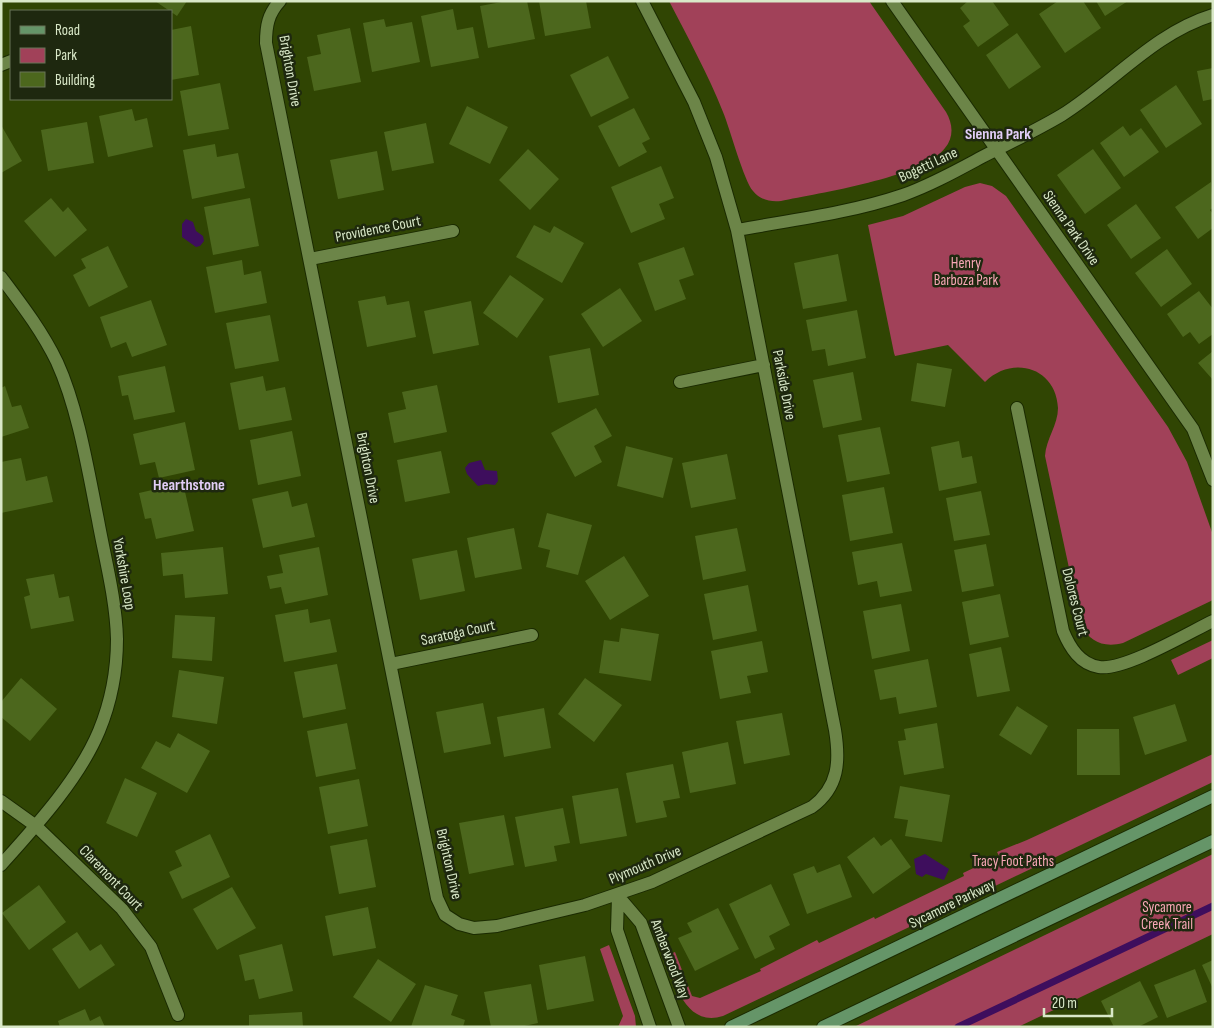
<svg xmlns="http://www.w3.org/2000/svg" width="1214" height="1028" font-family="'Sofia Sans Condensed',sans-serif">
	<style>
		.green { fill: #a14159 }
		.water { fill: #3e0e5d }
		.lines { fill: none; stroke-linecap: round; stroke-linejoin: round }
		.stream { stroke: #3e0e5d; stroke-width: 7 }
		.building { fill: #4c671d }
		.minor-casing { stroke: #1a2a00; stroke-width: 14 }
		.secondary-casing { stroke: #1a2a00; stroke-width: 14 }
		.minor { stroke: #6c8548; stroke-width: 12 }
		.secondary { stroke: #659568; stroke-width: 12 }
		.labels { text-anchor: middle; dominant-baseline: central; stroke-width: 5; stroke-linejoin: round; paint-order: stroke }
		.street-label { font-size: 15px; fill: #d9e8c8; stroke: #1e280f }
		.park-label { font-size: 15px; fill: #f8a7b6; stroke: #1e280f }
		.neighbourhood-label { font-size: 16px; font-weight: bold; fill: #e2cef7; stroke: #1e280f }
	</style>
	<rect width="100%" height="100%" fill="#304503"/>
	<path class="green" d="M669,1H869L946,112C953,124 954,137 945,148C922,178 818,193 781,201C770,202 760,200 753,191C744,181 730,129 723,112C708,74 688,38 669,1Z
		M980,183L992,186L1006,196L1168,427L1187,462L1213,535V600L1123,643C1104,648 1089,642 1081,624L1045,456C1046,439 1058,425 1058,408C1056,367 1012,355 985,382L948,345L895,356L894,353L868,225L903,216L965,187Z
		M1213,640V658L1178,675L1171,660Z
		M1213,754V782L723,1016C685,1028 674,981 665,956L675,952L692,996L700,998L761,971L760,969L817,940L819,943L874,917L875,919L964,876L963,873L999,856L997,852L1027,840Z
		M1213,854V934L1018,1027H854Z
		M609,945L635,1016L636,1027H618L623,1016L600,949Z"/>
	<path class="water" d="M186,219L193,222L196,231L203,236L204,241L200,246L196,247L182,237V224Z
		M481,460L485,470L497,471L498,481L495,485L486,484L478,486L467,474L465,468L469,463Z
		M925,854L949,869L944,880L926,874L922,877L916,874L914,859Z"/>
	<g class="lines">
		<path class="stream" d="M958,1027L1213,906"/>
	</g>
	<path class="building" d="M155,1H187L177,16Z
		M507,1H527L535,39L488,48L480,6Z
		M539,1H586L591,28L545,36Z
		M968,1H992L1009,25L978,47L963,26L970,21L960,8Z
		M1058,1H1083L1101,28L1065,53L1039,14Z
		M1096,1H1128L1105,16Z
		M453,9L457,30L473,27L479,58L431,67L421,16Z
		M384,19L386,27L412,22L420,62L372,72L363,23Z
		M191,26L199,75L171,80V30Z
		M350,28L361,82L314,91L307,57L321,54L317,35Z
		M1017,33L1041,67L1009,89L986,55Z
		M608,56L629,98L591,117L570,75Z
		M1213,68V99L1203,101L1197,71Z
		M220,83L229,129L188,136L180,91Z
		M1176,85L1202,124L1166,148L1140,110Z
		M467,106L508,127L490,164L449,144Z
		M634,108L650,139L642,143L647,152L619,167L598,126Z
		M132,109L135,121L147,118L153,147L108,157L99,116Z
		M87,122L94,163L48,171L41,130Z
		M426,123L434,163L392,171L384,132Z
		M1,125L22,161L1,173Z
		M1123,126L1130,136L1141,128L1159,152L1124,177L1100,143Z
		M215,144L217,157L238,153L245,188L192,199L183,150Z
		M528,149L559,179L530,210L499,180Z
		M1093,149L1121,188L1085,214L1057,175Z
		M377,151L384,190L338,199L330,160Z
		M661,166L674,198L659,204L665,219L631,233L611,187Z
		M1211,182L1213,208L1210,210L1213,214V228L1198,239L1175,207Z
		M51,198L63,212L68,207L87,230L55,257L24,221Z
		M250,198L259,246L213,255L204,207Z
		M1136,204L1161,238L1131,259L1107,225Z
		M534,225L550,233L554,226L584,243L562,283L516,257Z
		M108,246L128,287L89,307L73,275L86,268L81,259Z
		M684,247L694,275L679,280L686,299L655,311L638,263Z
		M1167,249L1192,284L1161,307L1135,273Z
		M838,254L847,301L803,309L794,263Z
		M242,260L244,275L261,271L267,303L215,313L206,267Z
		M510,275L544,299L517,338L483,313Z
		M620,288L642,321L603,347L581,314Z
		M1199,291L1213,309V334L1199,344L1190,332L1183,337L1167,314Z
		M385,296L387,305L409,301L416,337L367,347L358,301Z
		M151,300L167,345L132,357L126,342L111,348L100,317Z
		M471,301L479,345L433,354L424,311Z
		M857,310L866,358L828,366L825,349L812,351L806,320Z
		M270,315L279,361L235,369L226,323Z
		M590,348L599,395L558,403L549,356Z
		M1213,351V380L1198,363Z
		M917,363L952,369L945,407L911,401Z
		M165,366L175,412L134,420L128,395L122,396L118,376Z
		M853,372L862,420L823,428L813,380Z
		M263,376L266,391L285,387L292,420L239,430L230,383Z
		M437,385L447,432L394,443L388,413L406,409L402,392Z
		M5,386L12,407L21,405L29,428L1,437V388Z
		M596,408L612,436L594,446L602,462L575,477L551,433Z
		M185,422L195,470L159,478L155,462L140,465L133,434Z
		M880,427L890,474L847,482L838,435Z
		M292,431L301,476L258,485L250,440Z
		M959,441L962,458L972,456L977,483L939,491L931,447Z
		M626,446L673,458L663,498L617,486Z
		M441,451L450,493L405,502L397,460Z
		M727,454L736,499L691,508L682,463Z
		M21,458L26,481L47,476L53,502L1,513V462Z
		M183,483L194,531L156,539L151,518L145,519L139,493Z
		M884,487L893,533L850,541L842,495Z
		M288,491L292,507L307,503L315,537L263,548L252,499Z
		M981,491L990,535L954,541L946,498Z
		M547,513L592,525L578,575L546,567L550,550L538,547Z
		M514,528L522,569L475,578L467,538Z
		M737,528L746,571L703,580L695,536Z
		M902,543L912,591L880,597L877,581L858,585L852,552Z
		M986,544L994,586L962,592L954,550Z
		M223,547L228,594L185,598L183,574L163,576L161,553Z
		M319,547L328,595L285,604L281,587L270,589L267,576L283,573L279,555Z
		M457,550L465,591L420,600L412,559Z
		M624,556L649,596L610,620L585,581Z
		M54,574L59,598L69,596L74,621L31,629L24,597L30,595L26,579Z
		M748,585L757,631L713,640L704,594Z
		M1000,594L1009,637L970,645L962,602Z
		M901,604L910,651L872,659L863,611Z
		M308,609L310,623L330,619L337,652L284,662L275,615Z
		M175,615L215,617L212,661L172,658Z
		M621,628L659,634L651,681L599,673L604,640L619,642Z
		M762,641L768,672L747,676L751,693L720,699L711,651Z
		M1001,647L1010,691L977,697L969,654Z
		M928,659L937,707L899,714L896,697L880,700L874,670Z
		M337,664L346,709L303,718L294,672Z
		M179,670L224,677L217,724L172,717Z
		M21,678L57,709L30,741L1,717V702Z
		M585,678L622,705L594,742L558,714Z
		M483,703L491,744L444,753L436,712Z
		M1175,704L1187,741L1145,755L1133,717Z
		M1017,706L1048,726L1031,755L999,735Z
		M544,708L551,748L504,757L497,717Z
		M782,713L790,755L744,764L736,721Z
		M347,723L356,769L316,777L307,731Z
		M937,723L944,768L904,775L898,741L906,740L904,729Z
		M1077,729H1119L1120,775H1077Z
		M178,733L210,751L187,793L141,768L156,741L170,748Z
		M728,742L736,784L690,793L682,752Z
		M673,764L680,798L663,801L667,817L636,823L626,773Z
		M125,778L157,793L137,837L106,823Z
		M359,779L368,826L328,834L319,787Z
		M900,786L950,795L942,842L905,836L908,820L894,818Z
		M618,788L627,836L580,844L572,796Z
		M563,808L570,843L554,846L557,861L525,867L515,817Z
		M504,815L514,865L469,874L459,823Z
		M210,834L230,877L182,899L169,872L182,866L175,851Z
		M874,837L881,846L891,839L911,867L873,894L847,857Z
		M367,839L376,887L339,894L330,846Z
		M840,864L852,897L807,914L793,874L814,866L817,873Z
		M771,884L790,925L769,936L775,949L755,959L729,904Z
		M39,885L66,922L29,950L2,913Z
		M232,887L256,928L217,950L193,909Z
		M368,907L376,948L333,956L325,916Z
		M718,908L739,949L695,971L678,938L692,932L687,923Z
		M77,932L90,951L101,944L115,965L79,989L52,949Z
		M282,944L293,991L259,999L254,979L245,981L239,955Z
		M585,956L594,1001L547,1010L539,965Z
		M378,959L416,984L391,1022L353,997Z
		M1213,960V989L1202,965Z
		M1195,969L1207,1002L1167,1018L1154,985Z
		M1140,981L1158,1017L1138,1027H1114L1101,1001Z
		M531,984L538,1023L520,1027H491L484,992Z
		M425,985L458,995L451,1015L465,1020L463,1027H411Z
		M85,1009L90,1021L100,1016L105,1027H60L58,1021Z
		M302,1012L303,1027H249V1015Z"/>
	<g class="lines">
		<g class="minor-casing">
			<path id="minor" d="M280,1C268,14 266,26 266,43L437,898L445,915L459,924L474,928L497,926L585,905L652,882L812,807C839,787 840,761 835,730L737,230L716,157L694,102L642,1
				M892,1L1193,429L1213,480
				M1,65L11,61
				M737,230C792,220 850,213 903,195C931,185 956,171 982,157C1009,143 1037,130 1062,115C1113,83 1154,33 1213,15
				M310,259L453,231
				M1,277C22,305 42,331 57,362C78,408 88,470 98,520C105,559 116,599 117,639C117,670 111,702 99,731C79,779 36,826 1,865
				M680,382L764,365
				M1017,408L1063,631C1070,648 1080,664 1099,667C1124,671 1188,633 1213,621
				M391,664L532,635
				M1,801L36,826L122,909L151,947L178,1015
				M618,896L641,923L679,1027
				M618,896L617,930L650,1027"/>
		</g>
		<g class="secondary-casing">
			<path id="secondary" d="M731,1027L1213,796
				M823,1027L1213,841"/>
		</g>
		<use href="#minor" class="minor"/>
		<use href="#secondary" class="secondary"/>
	</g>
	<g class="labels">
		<g class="street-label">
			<text transform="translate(290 71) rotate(80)">Brighton Drive</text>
			<text transform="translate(928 165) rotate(-25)">Bogetti Lane</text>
			<text transform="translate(1071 228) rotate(55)">Sienna Park Drive</text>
			<text transform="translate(378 229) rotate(-11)">Providence Court</text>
			<text transform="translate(784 385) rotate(79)">Parkside Drive</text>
			<text transform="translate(368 468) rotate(79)">Brighton Drive</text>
			<text transform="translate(124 574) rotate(80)">Yorkshire Loop</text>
			<text transform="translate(1075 602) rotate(76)">Dolores Court</text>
			<text transform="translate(458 633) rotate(-12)">Saratoga Court</text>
			<text transform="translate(449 864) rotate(77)">Brighton Drive</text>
			<text transform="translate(645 865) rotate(-23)">Plymouth Drive</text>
			<text transform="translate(111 878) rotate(46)">Claremont Court</text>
			<text transform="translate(952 904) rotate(-26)">Sycamore Parkway</text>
			<text transform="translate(670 959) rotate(69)">Amberwood Way</text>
		</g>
		<g class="park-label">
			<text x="966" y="263">Henry<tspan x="966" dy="17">Barboza Park</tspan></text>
			<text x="1013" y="861">Tracy Foot Paths</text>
			<text x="1167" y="907">Sycamore<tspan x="1167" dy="17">Creek Trail</tspan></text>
		</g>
		<g class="neighbourhood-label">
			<text x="998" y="134">Sienna Park</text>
			<text x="189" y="485">Hearthstone</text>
		</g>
	</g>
	<rect width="1214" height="1028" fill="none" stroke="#d9e8c8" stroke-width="5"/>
	<rect x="10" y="10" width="162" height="90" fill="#1e280f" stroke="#697559"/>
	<rect x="20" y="26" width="25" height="8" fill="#659568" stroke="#697559"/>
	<text x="55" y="35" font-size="15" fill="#d9e8c8">Road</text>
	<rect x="20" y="48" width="25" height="15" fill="#a14159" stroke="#697559"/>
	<text x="55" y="60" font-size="15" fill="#d9e8c8">Park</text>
	<rect x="20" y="72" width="25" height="15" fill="#4c671d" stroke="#697559"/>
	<text x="55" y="85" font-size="15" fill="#d9e8c8">Building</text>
	<path d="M1044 1008v8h68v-8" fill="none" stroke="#d9e8c8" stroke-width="2.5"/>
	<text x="1052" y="1008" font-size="15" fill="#d9e8c8" stroke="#1e280f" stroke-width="4" paint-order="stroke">20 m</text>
</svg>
